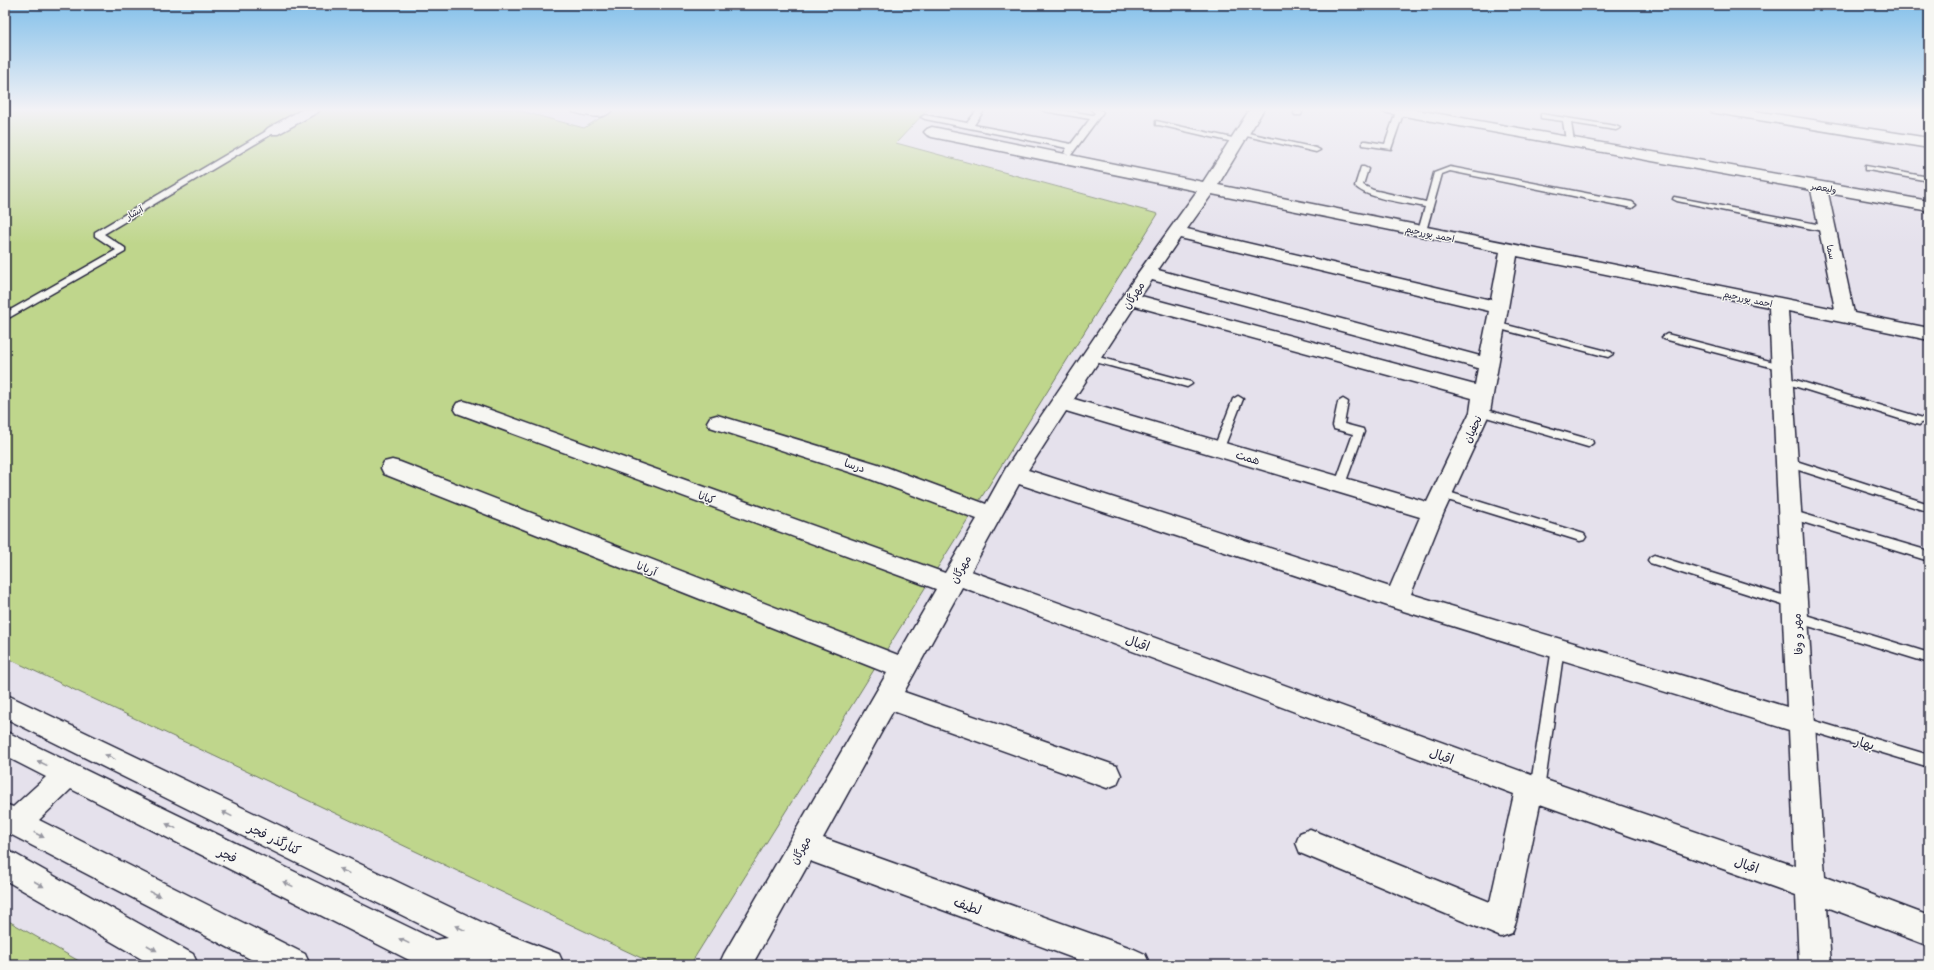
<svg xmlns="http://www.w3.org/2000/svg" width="1934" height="970" font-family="'Playpen Sans','Playpen Sans Arabic',sans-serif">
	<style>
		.green { fill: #bfd68c; stroke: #707c64 }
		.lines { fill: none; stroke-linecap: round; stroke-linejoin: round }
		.lane-casing { stroke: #22223b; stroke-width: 3 }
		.street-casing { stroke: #22223b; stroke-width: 3 }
		.secondary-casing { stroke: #22223b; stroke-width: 3 }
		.lane { fill: #f6f6f2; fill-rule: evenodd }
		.street { fill: #f6f6f2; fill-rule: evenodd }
		.secondary { fill: #f6f6f2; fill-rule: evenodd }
		.oneway { fill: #9797a0 }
		.labels { text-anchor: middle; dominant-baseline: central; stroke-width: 3; stroke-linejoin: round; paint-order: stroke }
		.far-street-label { font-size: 9px; fill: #22223b; stroke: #f6f6f2 }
		.street-label { font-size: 11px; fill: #22223b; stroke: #f6f6f2 }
		.near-street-label { font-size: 13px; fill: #22223b; stroke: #f6f6f2 }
	</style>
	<rect width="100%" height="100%" fill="#e5e1ec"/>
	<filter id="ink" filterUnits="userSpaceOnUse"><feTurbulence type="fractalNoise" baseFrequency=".025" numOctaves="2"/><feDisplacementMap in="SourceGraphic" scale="8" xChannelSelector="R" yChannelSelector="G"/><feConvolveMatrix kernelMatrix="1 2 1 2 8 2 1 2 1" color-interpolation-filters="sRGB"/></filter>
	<g filter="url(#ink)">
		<path class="green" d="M5,109H513L584,128L615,109H928L896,143L1158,214L690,965H656L5,657Z
			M5,919L86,965H5Z"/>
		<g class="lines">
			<g class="lane-casing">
				<path id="lane" d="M978,109H985L974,125L1071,144L1090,119L1044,111L1041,109H1055L1093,115L1095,113L1091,109H1099L1103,112L1071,155H1068L1064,153L1067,148L925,119L921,117L925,115L967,123Z
					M1297,109H1303L1301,115H1295L1294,113Z
					M1397,109L1404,111L1391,149L1363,145V141H1366L1385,144Z
					M1541,114L1616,126L1620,128L1616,130L1571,123L1574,141L1570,143L1566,141L1563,121L1541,118Z
					M1156,121L1237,139L1241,141L1237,143L1159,125H1156Z
					M270,129L277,131L104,234L125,248V252L5,320V313L116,250L95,236V232Z
					M1239,131L1316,148L1320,150L1316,152L1242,135H1239Z
					M1865,166L1929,177V181L1868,170H1865Z
					M1361,167H1364L1368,169L1363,185L1373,190L1426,202L1434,173L1450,167L1632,202L1636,205L1632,208L1450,171L1442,174L1426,231L1422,234L1418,231L1425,207C1407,203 1367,199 1355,186Z
					M1674,197L1827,226L1831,229L1827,232L1677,201L1673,199Z
					M1495,322L1611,352L1613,354L1608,357L1492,327L1490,325L1492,323Z
					M1667,334L1785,365L1787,367L1782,370L1664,339L1662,337Z
					M1091,355L1191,382L1192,384L1187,387L1088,360L1086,358L1088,356Z
					M1782,376L1923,418L1924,421L1919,425L1778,381L1777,379Z
					M1238,396L1243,399L1224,448L1219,452L1215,451L1214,448L1233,399Z
					M1343,399L1348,402L1344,424L1363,429L1364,432L1345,484L1340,488L1335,484L1353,434L1334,429L1333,426L1338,402Z
					M1480,408L1592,440L1593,443L1588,447L1476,414L1475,412L1476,410Z
					M1787,458L1929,504V512L1783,465L1782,462L1783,459Z
					M1442,490L1584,534L1586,537L1584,540L1580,541L1438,497L1436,494L1438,491Z
					M1790,510L1929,551V561L1786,517L1784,514L1786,511Z
					M1654,555L1795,599L1799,601L1801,604L1799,607L1795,609L1650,563L1648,560L1650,557Z
					M1796,612L1929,653V663L1792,621L1790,617L1792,613Z
					M1558,643L1562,644L1564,648L1544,790L1542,795L1537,796L1532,795L1530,790L1552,648L1554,644Z
					M1802,717L1929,755V767L1797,727L1795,723L1797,719Z"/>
			</g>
			<g class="street-casing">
				<path id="street" d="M303,109H320L318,112L278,134H268L265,131L268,128Z
					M571,109H613C604,122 586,115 573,112Z
					M1250,109H1264L1218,185L1835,309L1811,190L1388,113L1383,112L1381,109H1411L1929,201V211L1828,193L1854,313L1929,328V340L1788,311L1825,877L1929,916V946L1827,907L1831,965H1799L1796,895L1540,804L1516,922L1512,933L1501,937L1300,853L1296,843L1300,833L1310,829L1490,902L1514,794L962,587L904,692L1117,766L1121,775L1117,784L1107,788L893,711L823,838L1134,949L1145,954L1150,965H1092L810,861L752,965H719L724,954L887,673L384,474L381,468L384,462L392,460L400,462L898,655L936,589L457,413L454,408L457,403L464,401L471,403L945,573L977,519L862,476L710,427L707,422L710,417L717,415L878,464L986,504L1006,468L1138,273L1197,191L932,137L927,135L924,132L927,129L932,127L1203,182ZM1212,194L1500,252L1491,300L1187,229ZM1180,238L1489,311L1480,356L1158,270ZM1517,256L1769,307L1787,707L1411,594L1444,512L1490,412ZM1152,280L1478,368L1475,385L1141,296ZM1135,306L1472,398L1470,412L1427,502L1074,399ZM1066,411L1420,517L1390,587L1028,470ZM1019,484L1397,609L1789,730L1795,866L1537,777L971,571Z
					M1709,109H1742L1929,138V148L1716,113L1711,112Z"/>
			</g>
			<g class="secondary-casing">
				<path id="secondary" d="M5,694L502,932L559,954L564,965H508L494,959L468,965H419L71,789L39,820L305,954L310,965H262L6,832L5,804L13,807L46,777L5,756V731L435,940L448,938L5,718Z
					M5,850L15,854L193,954L198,965H152L5,880Z"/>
			</g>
			<use href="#lane" class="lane"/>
			<use href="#street" class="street"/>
			<use href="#secondary" class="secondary"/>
		</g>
		<defs><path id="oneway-solid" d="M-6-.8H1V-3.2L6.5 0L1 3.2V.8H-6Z"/></defs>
		<g class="oneway">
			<use href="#oneway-solid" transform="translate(110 757) rotate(-154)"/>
			<use href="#oneway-solid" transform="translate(42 763) rotate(-154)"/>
			<use href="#oneway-solid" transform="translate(227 814) rotate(-154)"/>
			<use href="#oneway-solid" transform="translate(171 826) rotate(-154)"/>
			<use href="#oneway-solid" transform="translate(39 835) rotate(27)"/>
			<use href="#oneway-solid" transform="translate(344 871) rotate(-154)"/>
			<use href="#oneway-solid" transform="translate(39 884) rotate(30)"/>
			<use href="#oneway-solid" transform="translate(288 884) rotate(-154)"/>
			<use href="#oneway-solid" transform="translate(155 894) rotate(27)"/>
			<use href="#oneway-solid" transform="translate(460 928) rotate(-154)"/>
			<use href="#oneway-solid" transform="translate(404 941) rotate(-154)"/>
			<use href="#oneway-solid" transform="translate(152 948) rotate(30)"/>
		</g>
	</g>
	<linearGradient id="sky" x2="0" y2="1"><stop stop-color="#83c0ea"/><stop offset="0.45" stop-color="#f3f2f6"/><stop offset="1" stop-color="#f3f2f6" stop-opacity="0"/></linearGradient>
	<rect width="1934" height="244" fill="url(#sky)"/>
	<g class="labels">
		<g class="far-street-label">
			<text transform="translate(1824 187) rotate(10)">ولیعصر</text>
			<text transform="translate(134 212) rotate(-30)">آبشار</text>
			<text transform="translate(1430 233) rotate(12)">احمد پوررحیم</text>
			<text transform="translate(1832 252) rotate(78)">سما</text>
			<text transform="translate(1748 298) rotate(12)">احمد پوررحیم</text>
		</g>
		<g class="street-label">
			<text transform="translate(1133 295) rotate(-57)">مهرگان</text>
			<text transform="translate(1472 429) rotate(-65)">نجفیان</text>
			<text transform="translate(1248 457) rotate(17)">همت</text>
			<text transform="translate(855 465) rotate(18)">درسا</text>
			<text transform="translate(707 497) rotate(20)">کیانا</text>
			<text transform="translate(647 568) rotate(21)">آریانا</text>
			<text transform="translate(960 569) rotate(-60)">مهرگان</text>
			<text transform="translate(1797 634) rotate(-93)">مهر و وفا</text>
			<text transform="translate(800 850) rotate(-61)">مهرگان</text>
		</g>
		<g class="near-street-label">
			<text transform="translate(1138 642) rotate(20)">اقبال</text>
			<text transform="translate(1865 742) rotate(16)">بهار</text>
			<text transform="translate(1442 755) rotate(20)">اقبال</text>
			<text transform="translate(275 838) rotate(26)">کنارگذر فجر</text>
			<text transform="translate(228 854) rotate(26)">فجر</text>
			<text transform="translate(1747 864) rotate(19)">اقبال</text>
			<text transform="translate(968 905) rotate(20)">لطیف</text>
		</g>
	</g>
	<rect width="1934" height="970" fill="none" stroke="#f6f6f2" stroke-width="20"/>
	<rect x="10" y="10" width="1914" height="950" fill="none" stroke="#22223b" stroke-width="1.5" filter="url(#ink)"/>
</svg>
